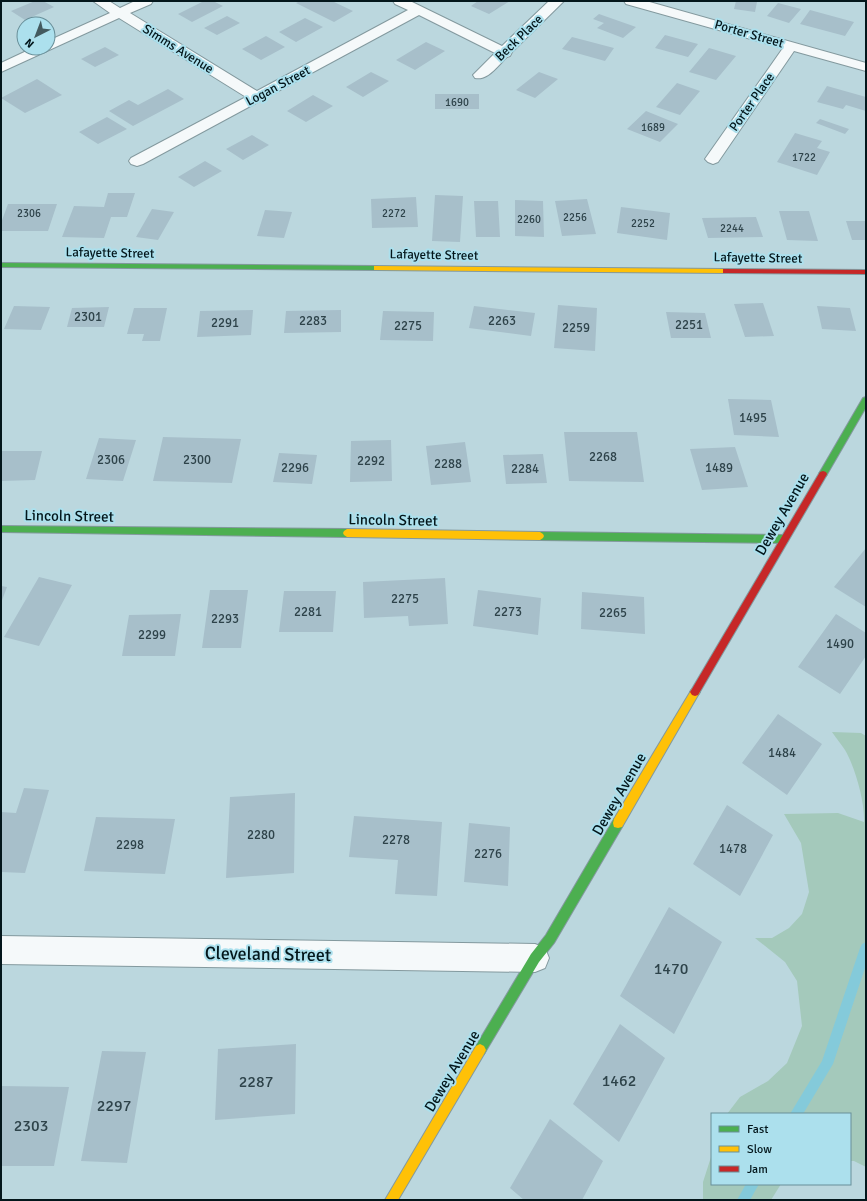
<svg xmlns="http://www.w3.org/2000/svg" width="867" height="1201" font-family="Signika,sans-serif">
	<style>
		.green { fill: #a4c9bb }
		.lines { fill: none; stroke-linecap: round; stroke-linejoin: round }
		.stream { fill: #84cada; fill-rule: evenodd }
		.building { fill: #a7bfca }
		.street-casing { stroke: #83999e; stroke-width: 2 }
		.fast-casing { stroke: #83999e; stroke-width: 2 }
		.slow-casing { stroke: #83999e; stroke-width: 2 }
		.jam-casing { stroke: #83999e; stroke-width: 2 }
		.street { fill: #f5f9fa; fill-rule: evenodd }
		.fast { fill: #4caf50; fill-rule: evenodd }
		.slow { fill: #ffc107; fill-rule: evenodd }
		.jam { fill: #c62828; fill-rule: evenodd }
		.labels { text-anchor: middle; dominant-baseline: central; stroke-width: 4; stroke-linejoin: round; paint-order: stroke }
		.far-number-label { font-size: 11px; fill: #2e434a }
		.far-street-label { font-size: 13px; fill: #03161b; stroke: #ace0ed }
		.number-label { font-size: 13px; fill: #2e434a }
		.street-label { font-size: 15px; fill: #03161b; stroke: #ace0ed }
		.near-number-label { font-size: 16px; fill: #2e434a }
		.near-street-label { font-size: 18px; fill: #03161b; stroke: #ace0ed }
	</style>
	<rect width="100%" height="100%" fill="#bbd7de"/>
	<path class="green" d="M832,732L861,733L866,736V1167L854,1161H850V1114H727L740,1097L768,1081L787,1063L802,1026L797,981L785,962L755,938H772L789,928L802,914L809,892L801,843L784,814L838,813L864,822C865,802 855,767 845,750C841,744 836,738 832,732Z
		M712,1154V1184H781L771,1200H703V1182Z"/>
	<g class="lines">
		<path class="stream" d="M866,942V965L833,1064L803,1114H790L822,1061L860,948L862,944Z
			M746,1184H759L750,1200H737Z"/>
	</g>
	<path class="building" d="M35,1H43L54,7L25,20L11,11Z
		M204,1H213L223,6L192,22L178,14Z
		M300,1H332L353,11L334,22L296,3Z
		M478,1H510L489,14L471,6Z
		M736,1L757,2L755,12L734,9Z
		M778,3L801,9L789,23L767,16Z
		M810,10L854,22L845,36L800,24Z
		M599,14L636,27L623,38L597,28L604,23L593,19Z
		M227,16L240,23L217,35L204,28Z
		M305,18L323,27L296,42L279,32Z
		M665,35L698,44L688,57L655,48Z
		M266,36L285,47L261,60L242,49Z
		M572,37L614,48L605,61L562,49Z
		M426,42L445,51L415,70L396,60Z
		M105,47L119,55L95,67L81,59Z
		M709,48L736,56L716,80L689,72Z
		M371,72L389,81L363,97L346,87Z
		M539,72L558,79L535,98L516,90Z
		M37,79L62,95L25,113L1,98Z
		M677,83L700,91L680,115L656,107Z
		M827,86L866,97V111L846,105L843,109L817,102Z
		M168,89L184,99L133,126L109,111L129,100L138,105Z
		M435,94H479V109H435Z
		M313,95L333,106L306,122L287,111Z
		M646,111L678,124L660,142L627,129Z
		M107,117L127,129L98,144L79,132Z
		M820,119L849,129L845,134L816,123Z
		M795,133L822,141L817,148L830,152L817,175L777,162Z
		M252,135L269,145L243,160L226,149Z
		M205,161L222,171L194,187L178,177Z
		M108,193H135L127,217H111L104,238L62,237L74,206L104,207Z
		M435,195L463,196L460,242L432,241Z
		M416,197L418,227L372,228L371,199Z
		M587,199L596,234L562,236L555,201Z
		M515,200L543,201L544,237L515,236Z
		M474,201H498L500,237H476Z
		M8,204H57L48,231H1V223Z
		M621,207L670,213L667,240L617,233Z
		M152,209L174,212L158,240L136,237Z
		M265,210L292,212L284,238L257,236Z
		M779,211H809L818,241L787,240Z
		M756,217L763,237L708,238L702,218Z
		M846,221H866V240H852Z
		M763,303L774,336L745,337L734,304Z
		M558,305L597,308L595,351L554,348Z
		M14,306L50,307L41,330L4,329Z
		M474,306L535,313L531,336L469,328Z
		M817,306L850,308L856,331L822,329Z
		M109,307L104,327H67L72,308Z
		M134,308H167L160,341H142L144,334H127Z
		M253,310L251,335L197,337L200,311Z
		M341,310V332L284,333L286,311Z
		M383,311L434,312L433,341L380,340Z
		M666,312L705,313L711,338H671Z
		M728,399L771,400L779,437L734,435Z
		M564,432H637L644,482L569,481Z
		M163,437L241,439L232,483L153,481Z
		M99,438L136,440L123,481L86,479Z
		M391,440L392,481L350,482L351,441Z
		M465,442L471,482L431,485L426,446Z
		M735,447L748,487L702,490L690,449Z
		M1,451H42L35,480L1,481Z
		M279,453L317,455L312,484L273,482Z
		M543,454L547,483L506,484L503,455Z
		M866,548V607L834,587Z
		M39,577L72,585L39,646L4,637Z
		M445,578L448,624L409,626L408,616L364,618L363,582Z
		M1,586L7,587L1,603Z
		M210,590H248L241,648H202Z
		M478,590L541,598L538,635L473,626Z
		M284,591H336L333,632H279Z
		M582,592L644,597L645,634L581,629Z
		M181,614L175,656H122L129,615Z
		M836,614L866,633V656L840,694L798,667Z
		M778,714L822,744L787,795L742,763Z
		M24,788L49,790L25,873L1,872V812L16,813Z
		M295,793L294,873L226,878L230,797Z
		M727,805L773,835L740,896L693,864Z
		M354,816L442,822L437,896L395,894L398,860L349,857Z
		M96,817L175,819L165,874L84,871Z
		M469,823L510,827L508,886L464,882Z
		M669,907L722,942L674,1034L620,996Z
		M620,1024L665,1058L619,1142L573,1104Z
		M296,1044L295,1114L215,1120L218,1049Z
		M102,1051L146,1052L127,1163L81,1161Z
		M1,1086L69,1087L54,1166H1Z
		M550,1119L603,1161L582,1200H524L510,1188Z"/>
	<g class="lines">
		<g class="street-casing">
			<path id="street" d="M93,1H109L120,8L135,1H153L151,4L130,13L257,91L408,10L395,4L393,1H410L502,46L549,1H564L512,52L510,56L507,57C498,65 488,81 475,78L473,75L495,53L419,15L143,164L137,166L131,164L129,161L131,158L246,97L119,18L1,72V63L33,48H48V41L110,13Z
				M624,1H646L866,63V71L794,51L718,162L713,164L708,162L705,159L783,48L626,4Z
				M1,936L535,944L545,948L549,958L545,968L535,972L1,964Z"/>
		</g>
		<g class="fast-casing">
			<path id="fast" d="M1,263L376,266L380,268L376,270L1,267Z
				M866,397V407L826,476H820L819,474L820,472L863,398Z
				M1,526L347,529L350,531L351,533L350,535L347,537L1,532Z
				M540,532L784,535L787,536L788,539L787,542L784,543L540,540L537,538L536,536L537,534Z
				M618,818L622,819L623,823L622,827L554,943L539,962L484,1054L480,1056L476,1054L474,1050L476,1046L531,954L546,935L614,819Z"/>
		</g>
		<g class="slow-casing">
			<path id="slow" d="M374,266L725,269L729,271L725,273L376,270H374Z
				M347,529L540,532L543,534L544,536L543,538L540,540L347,537L344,535L343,533L344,531Z
				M695,688L698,689L700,692L698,695L622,827L618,828L614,827L613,823L614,819L692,689Z
				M480,1044L484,1046L486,1050L484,1054L398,1200H385L476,1046Z"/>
		</g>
		<g class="jam-casing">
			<path id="jam" d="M723,269L866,270V274L725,273H723Z
				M823,471L826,472L827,474L826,476L698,695L695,696L692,695L690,692L692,689L820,472Z"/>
		</g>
		<use href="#street" class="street"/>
		<use href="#fast" class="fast"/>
		<use href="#slow" class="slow"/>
		<use href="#jam" class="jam"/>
	</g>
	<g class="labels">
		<g class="far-number-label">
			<text x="457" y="102">1690</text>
			<text x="653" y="127">1689</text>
			<text x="804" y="157">1722</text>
			<text x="29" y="213">2306</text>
			<text x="394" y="213">2272</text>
			<text x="575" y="217">2256</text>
			<text x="529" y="219">2260</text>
			<text x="643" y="223">2252</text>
			<text x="732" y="228">2244</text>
		</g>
		<g class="far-street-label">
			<text transform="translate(749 34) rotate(16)">Porter Street</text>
			<text transform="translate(519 38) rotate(-44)">Beck Place</text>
			<text transform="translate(178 49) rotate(32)">Simms Avenue</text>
			<text transform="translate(278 86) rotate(-28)">Logan Street</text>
			<text transform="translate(752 102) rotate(-55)">Porter Place</text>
			<text transform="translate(110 253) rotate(1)">Lafayette Street</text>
			<text transform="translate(434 255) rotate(1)">Lafayette Street</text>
			<text transform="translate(758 258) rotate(1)">Lafayette Street</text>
		</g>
		<g class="number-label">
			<text x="88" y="317">2301</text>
			<text x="313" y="321">2283</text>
			<text x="502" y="321">2263</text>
			<text x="225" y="323">2291</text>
			<text x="689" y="325">2251</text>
			<text x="408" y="326">2275</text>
			<text x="576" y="328">2259</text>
			<text x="753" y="418">1495</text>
			<text x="603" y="457">2268</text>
			<text x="111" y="460">2306</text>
			<text x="197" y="460">2300</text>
			<text x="371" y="461">2292</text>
			<text x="448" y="464">2288</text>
			<text x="295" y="468">2296</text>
			<text x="719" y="468">1489</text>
			<text x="525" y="469">2284</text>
			<text x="405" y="599">2275</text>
			<text x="308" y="612">2281</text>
			<text x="508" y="612">2273</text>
			<text x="613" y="613">2265</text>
			<text x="225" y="619">2293</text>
			<text x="152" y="635">2299</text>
			<text x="840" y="644">1490</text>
			<text x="782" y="753">1484</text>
			<text x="261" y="835">2280</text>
			<text x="396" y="840">2278</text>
			<text x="130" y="845">2298</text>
			<text x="733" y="849">1478</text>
			<text x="488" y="854">2276</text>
		</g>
		<g class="street-label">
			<text transform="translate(782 514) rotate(-60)">Dewey Avenue</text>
			<text transform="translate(69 516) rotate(1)">Lincoln Street</text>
			<text transform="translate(393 520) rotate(1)">Lincoln Street</text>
			<text transform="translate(619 794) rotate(-60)">Dewey Avenue</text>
			<text transform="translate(452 1071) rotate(-59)">Dewey Avenue</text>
		</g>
		<g class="near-number-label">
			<text x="671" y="969">1470</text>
			<text x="619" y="1081">1462</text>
			<text x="256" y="1082">2287</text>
			<text x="114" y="1106">2297</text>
			<text x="31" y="1126">2303</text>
		</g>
		<g class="near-street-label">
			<text transform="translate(268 954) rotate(1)">Cleveland Street</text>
		</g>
	</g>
	<rect width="867" height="1201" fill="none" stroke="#03161b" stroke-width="4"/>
	<rect x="711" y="1113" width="140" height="72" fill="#ace0ed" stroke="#688f99"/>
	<rect x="719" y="1126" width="20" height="6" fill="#4caf50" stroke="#688f99"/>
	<text x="747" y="1133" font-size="12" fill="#03161b">Fast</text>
	<rect x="719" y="1146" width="20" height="6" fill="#ffc107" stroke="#688f99"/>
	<text x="747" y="1153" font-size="12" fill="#03161b">Slow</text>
	<rect x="719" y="1166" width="20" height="6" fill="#c62828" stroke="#688f99"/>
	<text x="747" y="1173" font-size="12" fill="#03161b">Jam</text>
	<g transform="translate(36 36) rotate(222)"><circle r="19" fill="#ace0ed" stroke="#688f99"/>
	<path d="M0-3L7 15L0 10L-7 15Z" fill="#435a5f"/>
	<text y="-6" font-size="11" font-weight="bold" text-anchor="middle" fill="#03161b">N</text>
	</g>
</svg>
